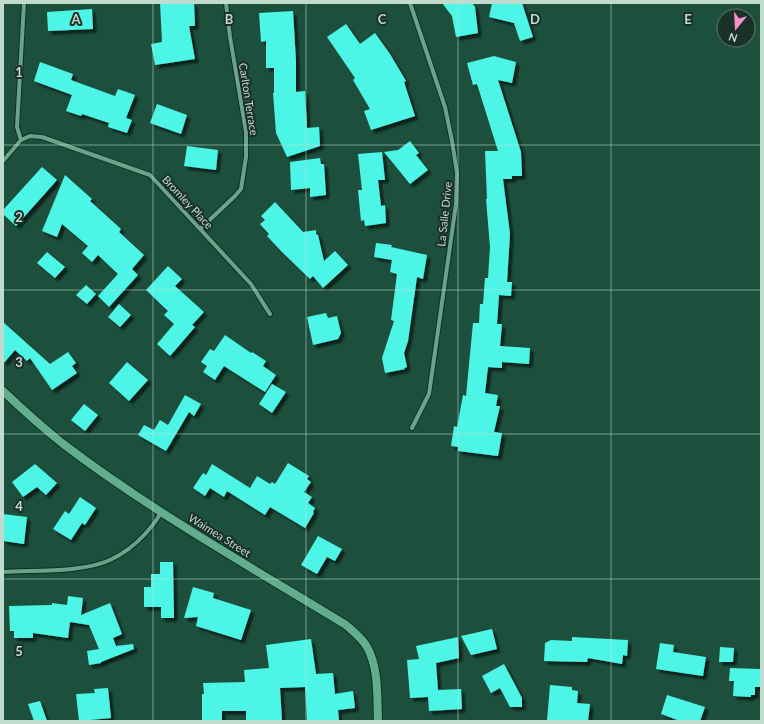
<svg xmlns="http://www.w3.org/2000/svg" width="764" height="724" font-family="Lato,sans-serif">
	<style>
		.building { fill: #4df5e6; filter: url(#shadow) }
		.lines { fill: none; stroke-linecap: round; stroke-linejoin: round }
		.minor-casing { stroke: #0b3325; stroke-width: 6 }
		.secondary-casing { stroke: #0b3325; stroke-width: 10 }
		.minor { stroke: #6ea18b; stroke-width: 4 }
		.secondary { stroke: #62ad90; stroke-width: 8 }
		.grid { fill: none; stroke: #c1dbcf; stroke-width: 1; stroke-opacity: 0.55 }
		.labels { text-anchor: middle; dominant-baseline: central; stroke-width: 4; stroke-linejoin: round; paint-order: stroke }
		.street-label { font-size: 11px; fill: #c1dbcf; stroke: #1b3028 }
		.grid-label { font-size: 13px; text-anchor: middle; font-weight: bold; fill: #c1dbcf; stroke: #1b3028; stroke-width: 4; stroke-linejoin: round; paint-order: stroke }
	</style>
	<defs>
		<filter id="shadow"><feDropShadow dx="3.5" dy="3.5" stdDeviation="1" flood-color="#0009"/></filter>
	</defs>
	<rect width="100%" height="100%" fill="#1c503d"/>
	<path class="building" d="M160,3H194L195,26H189L195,59L155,65L151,44L162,42Z
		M442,3H472L475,7L478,33L456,37L452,16Z
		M492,3H522L533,37L520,41L514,23L489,17Z
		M92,9L93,29L48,31L47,12Z
		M293,11L296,61V92L305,91L307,128L319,127L320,146L287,157L276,133L273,93H274V68H266V41L261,42L259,13Z
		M346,24L360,44L375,33L390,54L406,81L404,82L415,116L371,130L364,111L370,109L353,80L355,78L327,37Z
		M494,56L516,62L512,83L498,80L521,152L522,176H512V179H503L510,234L507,282H512L511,296L499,295L497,324H502L500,346L530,348L529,364L502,362V368L488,367L485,393L498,395L496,406H500L494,432L502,433L498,456L458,451V447L451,446L454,426L457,427L463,395L466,396L473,323H479L480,304H483L485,278H488L490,247L486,199H487L485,151H498L477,84L473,85L467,63Z
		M40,62L73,74L71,80L115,96L118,89L135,95L126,118L132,120L127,133L108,127L109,123L82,114L81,116L66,111L72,95L34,81Z
		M157,104L187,115L181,134L150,123Z
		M410,141L419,153L416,155L428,170L410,184L384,152L398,150Z
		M187,146L218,150L216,170L184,166Z
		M382,152L385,180H378L381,206L385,205L386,223L365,226L364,220L361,221L358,190H362L358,154Z
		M320,158L321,164H324L326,195L310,197V188L291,190L290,162Z
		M42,167L57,180L16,226L3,214V210Z
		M65,175L92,199L90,201L121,229L119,232L144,255L132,269L138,275L109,307L98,296L118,274L98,255L92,262L82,253L88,246L62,224L57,237L42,231Z
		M275,202L303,232L316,230V234L318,235L324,261L335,251L348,265L323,288L313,276L310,279L282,252L267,236L269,234L260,224L265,220L261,216Z
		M376,243L392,245L391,247L427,255L423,279L417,277L408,341L404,353L407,367L404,368L405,369L385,373L382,358L394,321L391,320L397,274L390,272L392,260L374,257Z
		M47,252L65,267L55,278L37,263Z
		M168,266L182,279L175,286L204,312L192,325L195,327L170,356L157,344L174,324L164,315L168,311L146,290Z
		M86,285L96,294L87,304L76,295Z
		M119,304L131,315L120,327L108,317Z
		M326,313L328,318L337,316L341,333L338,339L313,345L307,317Z
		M3,322L50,364L68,352L76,363L72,366L77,373L52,390L30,358L27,361L15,350L3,364Z
		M225,335L251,353L252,352L266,361L263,366L276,375L265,392L224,366L215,380L203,372L207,366L201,362L210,349L214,351Z
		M127,362L148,380L129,401L109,383Z
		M272,384L286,392L272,413L259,404Z
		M185,395L201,404L194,416L189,412L166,451L138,435L144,425L154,430L160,420L168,425Z
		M84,404L98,415L85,431L71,420Z
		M288,463L309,476L307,479L311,482L304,492L312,497L308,503L315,508L313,512L314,513L305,528L270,507L265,515L227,491L224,497L210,488L205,496L193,488L203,473L206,475L212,464L250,488L257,476L270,484L272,482L275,484Z
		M35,464L57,483L46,495L37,487L23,497L12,482Z
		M80,497L96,508L85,525L82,523L71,540L53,529L65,511L69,514Z
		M3,514L27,517L24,544L3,541Z
		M318,536L342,549L335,561L327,557L317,574L301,565Z
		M160,562H173L174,618H161V607H144V587H151V574H160Z
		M193,587L214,593L213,598L251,610L241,640L196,626L198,617L184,618Z
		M68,596L83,598L81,615L110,603L122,634L113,638L116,646L133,644L134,649L101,662V663L89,665L87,651L99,649L89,625L70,622L68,638L33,633V638H14V631H10L9,606L52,605V603L67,605Z
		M492,629L497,649L471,655L461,636Z
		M458,637L459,658L436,663L438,690L461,689L462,709L429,711L428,697L410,698L407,660L419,659L416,646Z
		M572,637L628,640L627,656L623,655L622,664L588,658L587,662L544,661L545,643L551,640L572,641Z
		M311,639L316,674L333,673L335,694L353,691L355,708L338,710L339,721H307L305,687L280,688L282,721H246V711H222V721H202V694H204L203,683L245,682L244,670L269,668L266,645Z
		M660,643L674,645L673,652L706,657L703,676L656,669Z
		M720,647L734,648L733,662H719Z
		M504,664L522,698V707H510L500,688L491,693L482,676Z
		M730,668L761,669V687H755V695H751V697L733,696L734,681H729Z
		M550,685L572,687V690L578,691L577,703L590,704L588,721H547Z
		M108,688L111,718L79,721L76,694L95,693L94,689Z
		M667,695L705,707L700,721H680L661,714Z
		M40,701L47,721H34L28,704Z"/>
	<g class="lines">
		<g class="minor-casing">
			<path id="minor" d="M410,3L445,107L452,141L457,173L456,204L429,394L412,428
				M21,140L17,127L24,3
				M3,161L21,140L30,136L42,137L150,175L251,284L270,314
				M200,229L235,196L241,189L246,157V132L230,37L226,3
				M3,572C35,570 81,573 110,560C123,554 135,545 145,534C151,527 157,521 161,512"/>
		</g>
		<g class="secondary-casing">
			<path id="secondary" d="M3,391C22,409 42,427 62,443C151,511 251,567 346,625C354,632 362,638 367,647C379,668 377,698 378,721"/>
		</g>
		<use href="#minor" class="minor"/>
		<use href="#secondary" class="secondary"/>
	</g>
	<path class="grid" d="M153,3V721M306,3V721M458,3V721M611,3V721M3,145H761M3,290H761M3,434H761M3,579H761"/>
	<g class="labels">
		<g class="street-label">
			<text transform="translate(249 99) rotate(81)">Carlton Terrace</text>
			<text transform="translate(188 202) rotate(47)">Bromley Place</text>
			<text transform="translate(444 214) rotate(-84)">La Salle Drive</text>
			<text transform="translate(220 535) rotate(32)">Waimea Street</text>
		</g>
	</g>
	<g class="grid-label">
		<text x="76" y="24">A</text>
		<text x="229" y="24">B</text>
		<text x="382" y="24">C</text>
		<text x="535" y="24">D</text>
		<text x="688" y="24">E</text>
		<text x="19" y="77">1</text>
		<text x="19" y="222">2</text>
		<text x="19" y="367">3</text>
		<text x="19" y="511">4</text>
		<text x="19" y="656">5</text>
	</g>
	<rect width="764" height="724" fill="none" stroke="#c1dbcf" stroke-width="8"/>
	<g transform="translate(736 28) rotate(198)"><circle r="19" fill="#1b3028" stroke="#5d746b"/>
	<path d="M0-3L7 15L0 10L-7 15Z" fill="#f890cb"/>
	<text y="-6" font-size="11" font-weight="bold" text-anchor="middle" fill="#c1dbcf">N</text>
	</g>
</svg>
